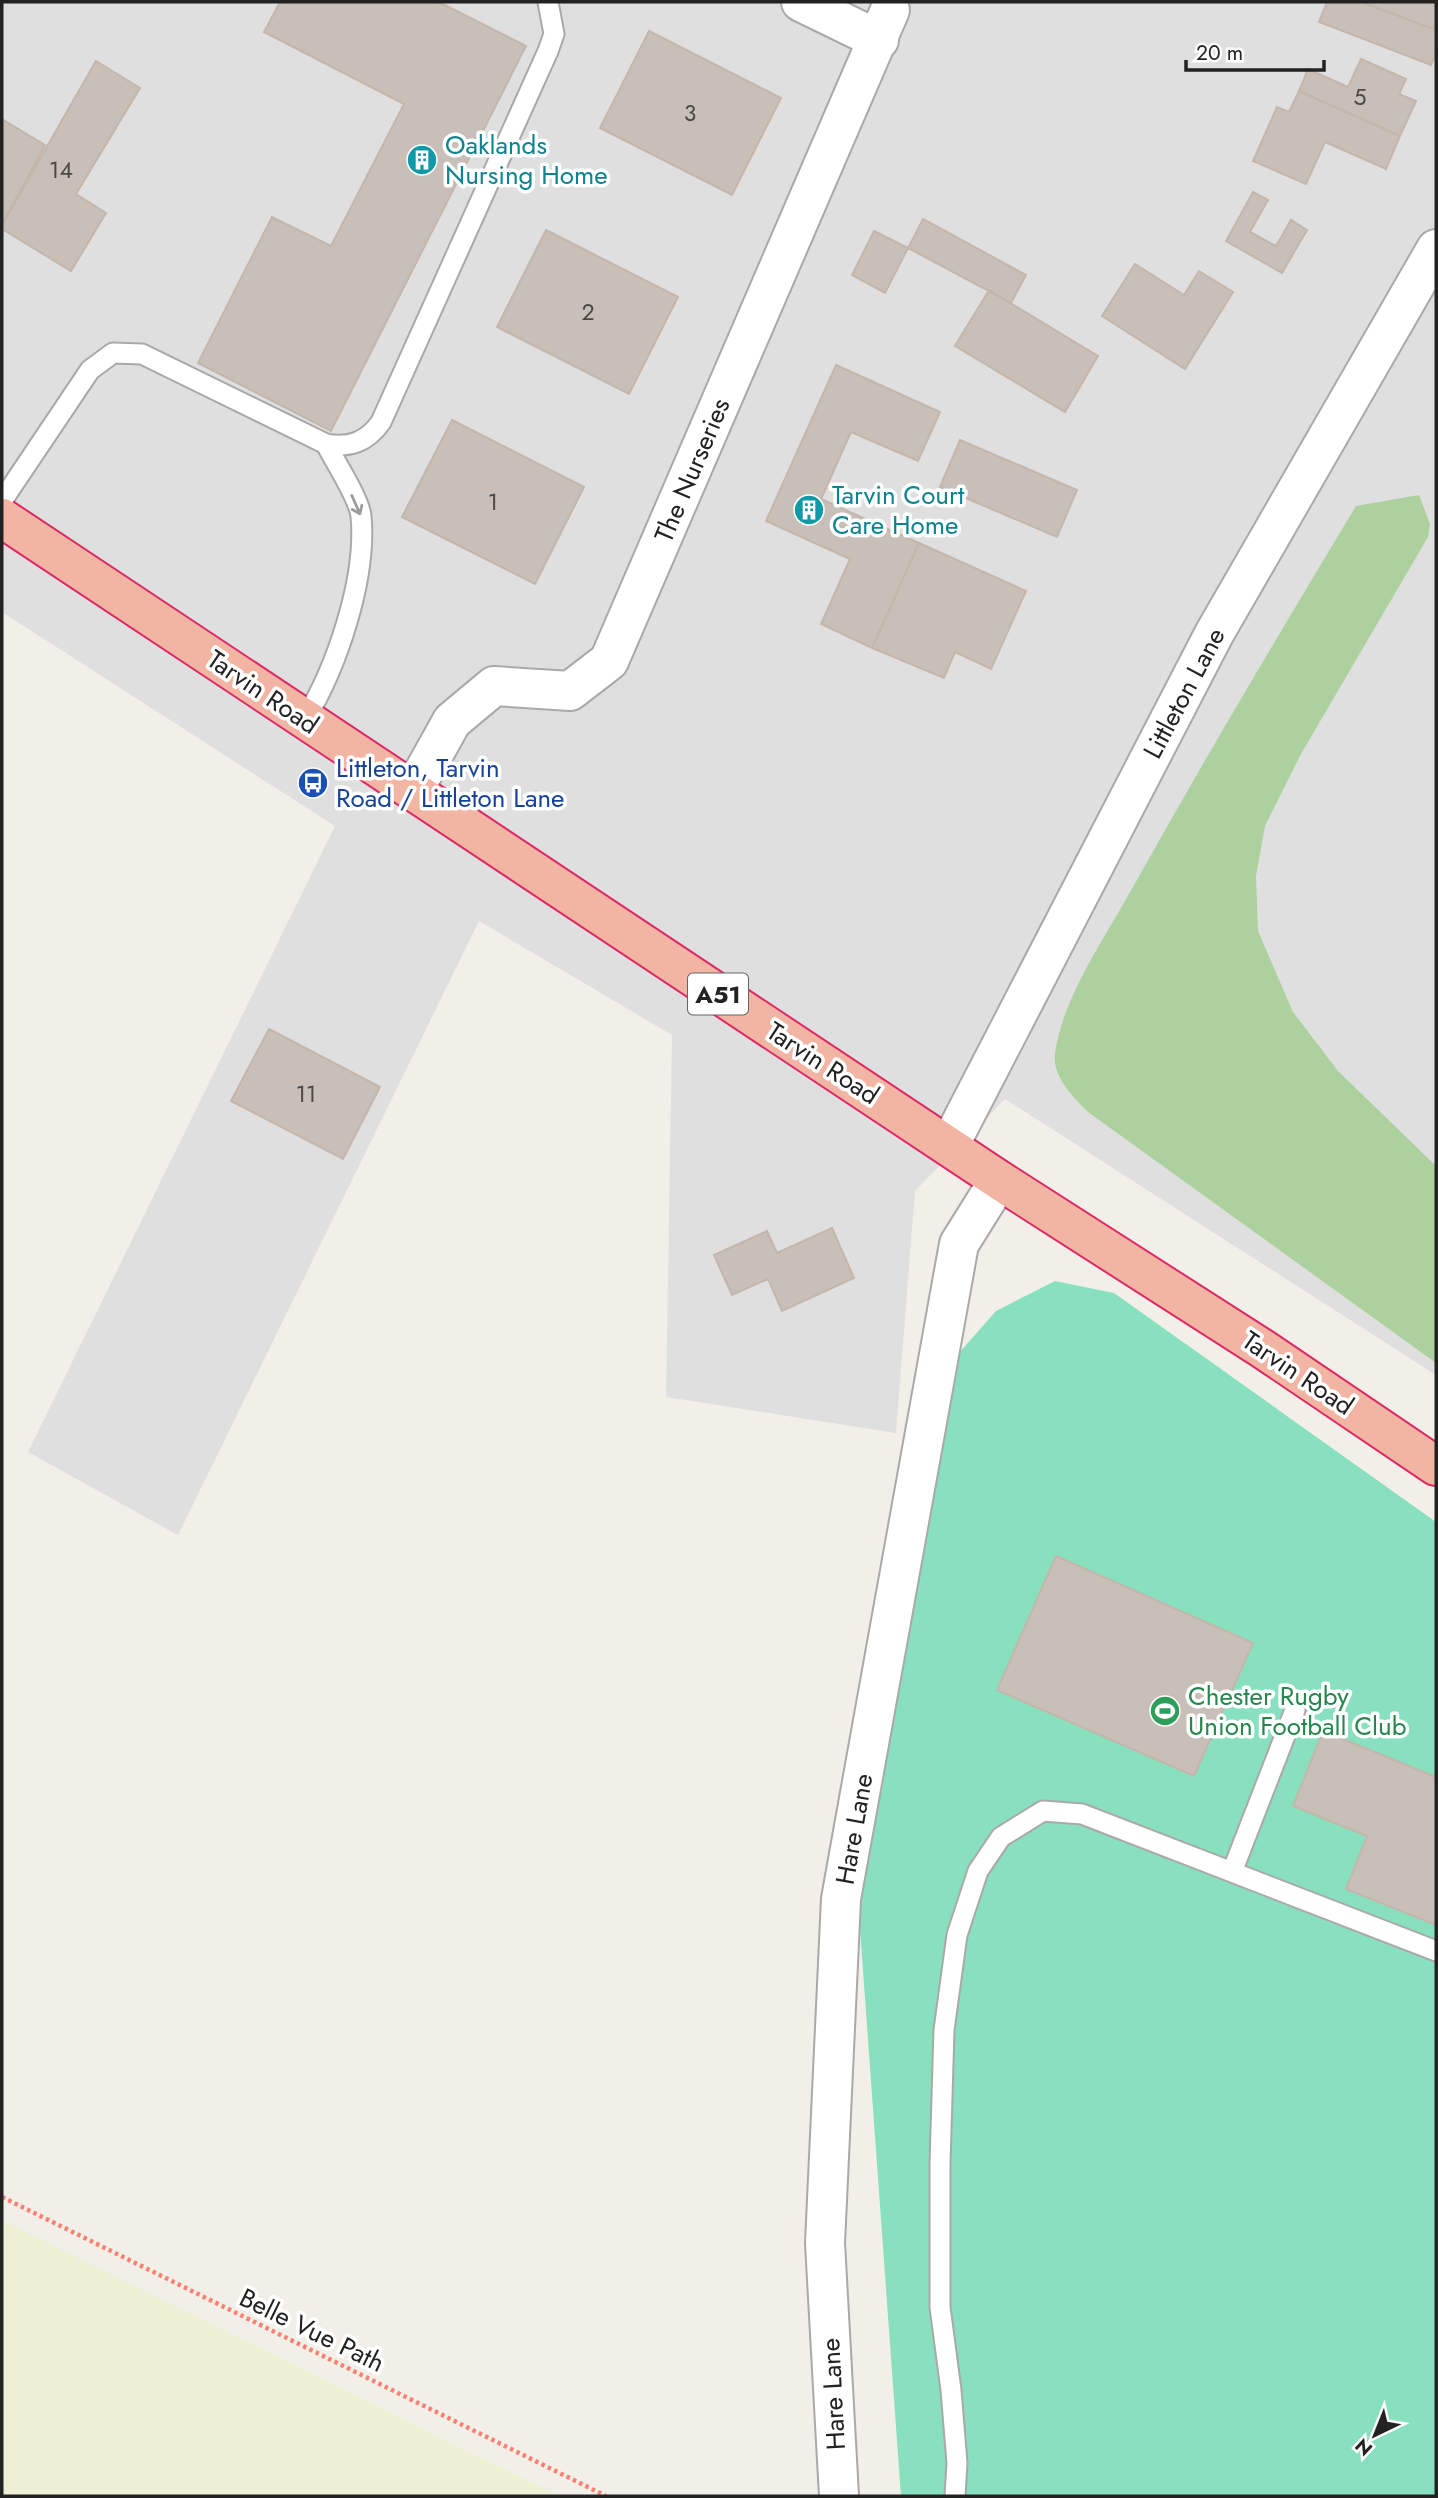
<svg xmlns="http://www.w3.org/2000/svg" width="1438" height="2498" font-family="Jost,sans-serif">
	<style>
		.residential { fill: #e0dfdf }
		.farmland { fill: #eef0d5 }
		.forest { fill: #add19e }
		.pitch { fill: #88e0be }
		.building { fill: #c7bfb8; stroke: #c4b6ab; stroke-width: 2 }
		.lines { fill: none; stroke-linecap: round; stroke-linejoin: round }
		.service-casing { stroke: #a9a9a9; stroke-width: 23 }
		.minor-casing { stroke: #a9a9a9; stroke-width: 42 }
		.tertiary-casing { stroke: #a9a9a9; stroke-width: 42 }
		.trunk-casing { stroke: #dc2a67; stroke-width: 42 }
		.path { stroke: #fa8072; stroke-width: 4.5; stroke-dasharray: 3.5 3.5; stroke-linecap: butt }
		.service { stroke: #fff; stroke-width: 19 }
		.minor { stroke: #fff; stroke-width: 38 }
		.tertiary { stroke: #fff; stroke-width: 38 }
		.trunk { stroke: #f2b4a3; stroke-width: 38 }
		.oneway { stroke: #9c9c9c }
		.labels { text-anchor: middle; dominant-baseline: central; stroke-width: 7; stroke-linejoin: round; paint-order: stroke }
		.number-label { font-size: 23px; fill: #4b4948 }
		.shield { fill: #fff; stroke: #646464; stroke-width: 2 }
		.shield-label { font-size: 24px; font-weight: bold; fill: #222 }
		.culture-label { font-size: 26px; fill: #0d838f; stroke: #fff; text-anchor: start }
		.street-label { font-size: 26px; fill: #222; stroke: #fff }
		.transit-label { font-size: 26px; fill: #164399; stroke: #fff; text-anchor: start }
		.leisure-label { font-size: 26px; fill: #27864d; stroke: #fff; text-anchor: start }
	</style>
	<rect width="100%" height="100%" fill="#f2efe9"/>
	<path class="residential" d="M2,2H1436V1375L1005,1099L915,1191L896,1433L666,1397L672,1035L479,921L178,1535L28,1452L335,826L2,612Z"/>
	<path class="farmland" d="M2,2220L559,2496H2Z"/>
	<path class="forest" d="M1419,495L1430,524L1428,537L1301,754L1265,826L1256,876L1258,931L1293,1012L1338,1071L1436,1166V1363L1088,1112C1074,1098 1052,1076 1055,1054C1062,998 1106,936 1133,887C1205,758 1280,632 1356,506Z"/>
	<path class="pitch" d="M1055,1281L1114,1293L1436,1522V2496H901L858,1901L959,1353L996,1311Z"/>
	<path class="building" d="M280,2H439L526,46L331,431L198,363L272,217L331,246L404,104L264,32Z
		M1327,2H1361L1436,30V52L1431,65L1319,22Z
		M1361,2H1436V30Z
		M649,31L781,98L732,195L600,128Z
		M1361,59L1406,79L1399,94L1416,101L1400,136L1299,91L1308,69L1348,87Z
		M96,61L140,88L76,194L106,213L71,271L2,229V225Z
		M1299,91L1400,136L1386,169L1325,142L1306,184L1253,161L1277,107L1289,112Z
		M2,119L45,145L2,225Z
		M1253,192L1268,200L1250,232L1276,246L1291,220L1307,230L1282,273L1226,241Z
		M923,219L1026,275L1011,303L908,248Z
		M546,230L678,297L629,394L497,327Z
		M874,231L908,248L885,293L852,275Z
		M1135,264L1184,295L1199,271L1233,292L1185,369L1102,316Z
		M989,290L1098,356L1065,412L955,346Z
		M836,365L940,412L918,461L851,432L821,499L919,543L872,648L821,624L850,559L766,521Z
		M452,420L584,487L535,584L402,517Z
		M960,440L1077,490L1057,537L940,487Z
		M919,543L1026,591L991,669L955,652L944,678L872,648Z
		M269,1029L380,1087L343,1159L231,1101Z
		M832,1228L854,1278L782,1311L768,1279L732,1295L714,1255L767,1231L777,1253Z
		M1056,1556L1253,1643L1194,1776L997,1690Z
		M1323,1731L1436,1777V1925L1346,1889L1367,1836L1293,1806Z"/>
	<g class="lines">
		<g class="service-casing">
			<path id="service" d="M2,501L90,370L113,353L142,354L326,444C350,448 367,442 381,422L548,51L554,34L548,2
				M305,719C337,667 367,578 361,516C359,498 335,462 326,444
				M1232,1872L1295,1710
				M955,2496L957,2463L951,2390L940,2307V2164L944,2030L957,1935L978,1871L1001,1837L1043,1811L1082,1814L1436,1951"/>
		</g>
		<g class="minor-casing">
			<path id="minor" d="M801,2L879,40
				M413,791L452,721L494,686L570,691L609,661L890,10"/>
		</g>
		<g class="tertiary-casing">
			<path id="tertiary" d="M949,1146L1214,634L1436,249
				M839,2496L825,2243L841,1899L959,1244L999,1180"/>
		</g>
		<g class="trunk-casing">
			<path id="trunk" d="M2,518L999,1180L1263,1349L1436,1466"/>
		</g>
		<path class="path" d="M2,2197L606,2496"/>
		<use href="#service" class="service"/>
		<use href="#minor" class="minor"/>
		<use href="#tertiary" class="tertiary"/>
		<use href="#trunk" class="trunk"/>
	</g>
	<defs><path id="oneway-shaft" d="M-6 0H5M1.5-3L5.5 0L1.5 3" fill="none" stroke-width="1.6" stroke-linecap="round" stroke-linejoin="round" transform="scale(1.75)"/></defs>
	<use class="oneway" href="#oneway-shaft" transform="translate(356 505) rotate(66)"/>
	<defs>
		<g id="building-disc" transform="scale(1.575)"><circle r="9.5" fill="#0f9aa8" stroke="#fff"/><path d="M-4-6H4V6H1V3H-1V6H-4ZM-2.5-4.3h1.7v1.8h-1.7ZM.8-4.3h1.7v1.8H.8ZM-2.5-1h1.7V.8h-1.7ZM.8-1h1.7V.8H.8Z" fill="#fff"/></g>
		<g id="bus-disc" transform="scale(1.575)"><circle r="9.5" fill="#1a4fb4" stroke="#fff"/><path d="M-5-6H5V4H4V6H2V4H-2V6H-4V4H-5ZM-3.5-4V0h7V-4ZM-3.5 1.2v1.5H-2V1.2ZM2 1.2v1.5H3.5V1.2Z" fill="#fff"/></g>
		<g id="stadium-disc" transform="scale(1.575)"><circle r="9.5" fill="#2e9e5b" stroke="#fff"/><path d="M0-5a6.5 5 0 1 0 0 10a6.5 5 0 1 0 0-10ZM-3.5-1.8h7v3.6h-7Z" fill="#fff"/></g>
	</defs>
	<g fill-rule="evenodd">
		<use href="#building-disc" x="422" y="160"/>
		<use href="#building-disc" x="809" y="510"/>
		<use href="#bus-disc" x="313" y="783"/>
		<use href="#stadium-disc" x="1165" y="1711"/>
	</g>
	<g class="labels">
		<g class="number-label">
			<text x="1360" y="97">5</text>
			<text x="690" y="113">3</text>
			<text x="61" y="170">14</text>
			<text x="588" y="312">2</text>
			<text x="493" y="502">1</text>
			<text x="306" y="1094">11</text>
		</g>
		<rect class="shield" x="688" y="973.5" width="60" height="41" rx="5"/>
		<g class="shield-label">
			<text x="718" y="994">A51</text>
		</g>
		<g class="culture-label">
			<text x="445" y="145">Oaklands<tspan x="445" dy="30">Nursing Home</tspan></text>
			<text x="832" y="495">Tarvin Court<tspan x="832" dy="30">Care Home</tspan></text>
		</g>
		<g class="street-label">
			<text transform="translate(692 470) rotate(-67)">The Nurseries</text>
			<text transform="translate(263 692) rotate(34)">Tarvin Road</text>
			<text transform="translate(1184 693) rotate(-62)">Littleton Lane</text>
			<text transform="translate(823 1063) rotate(33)">Tarvin Road</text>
			<text transform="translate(1298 1373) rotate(34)">Tarvin Road</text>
			<text transform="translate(854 1829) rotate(-80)">Hare Lane</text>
			<text transform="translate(312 2330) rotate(26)">Belle Vue Path</text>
			<text transform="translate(833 2394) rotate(-93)">Hare Lane</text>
		</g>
		<g class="transit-label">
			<text x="336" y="768">Littleton, Tarvin<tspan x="336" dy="30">Road / Littleton Lane</tspan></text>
		</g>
		<g class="leisure-label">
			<text x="1188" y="1696">Chester Rugby<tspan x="1188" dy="30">Union Football Club</tspan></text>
		</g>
	</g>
	<rect width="1438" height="2498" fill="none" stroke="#222222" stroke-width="7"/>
	<g transform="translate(1375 2435) rotate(223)" stroke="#ffffff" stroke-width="5" paint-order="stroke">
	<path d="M0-5L12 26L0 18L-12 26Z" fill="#222222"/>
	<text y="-10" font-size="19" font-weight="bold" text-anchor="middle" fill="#222222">N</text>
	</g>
	<path d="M1186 60v10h138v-10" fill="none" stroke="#222222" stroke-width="3.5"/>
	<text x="1196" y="60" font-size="21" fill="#222222" stroke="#ffffff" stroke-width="5" paint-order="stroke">20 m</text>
</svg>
